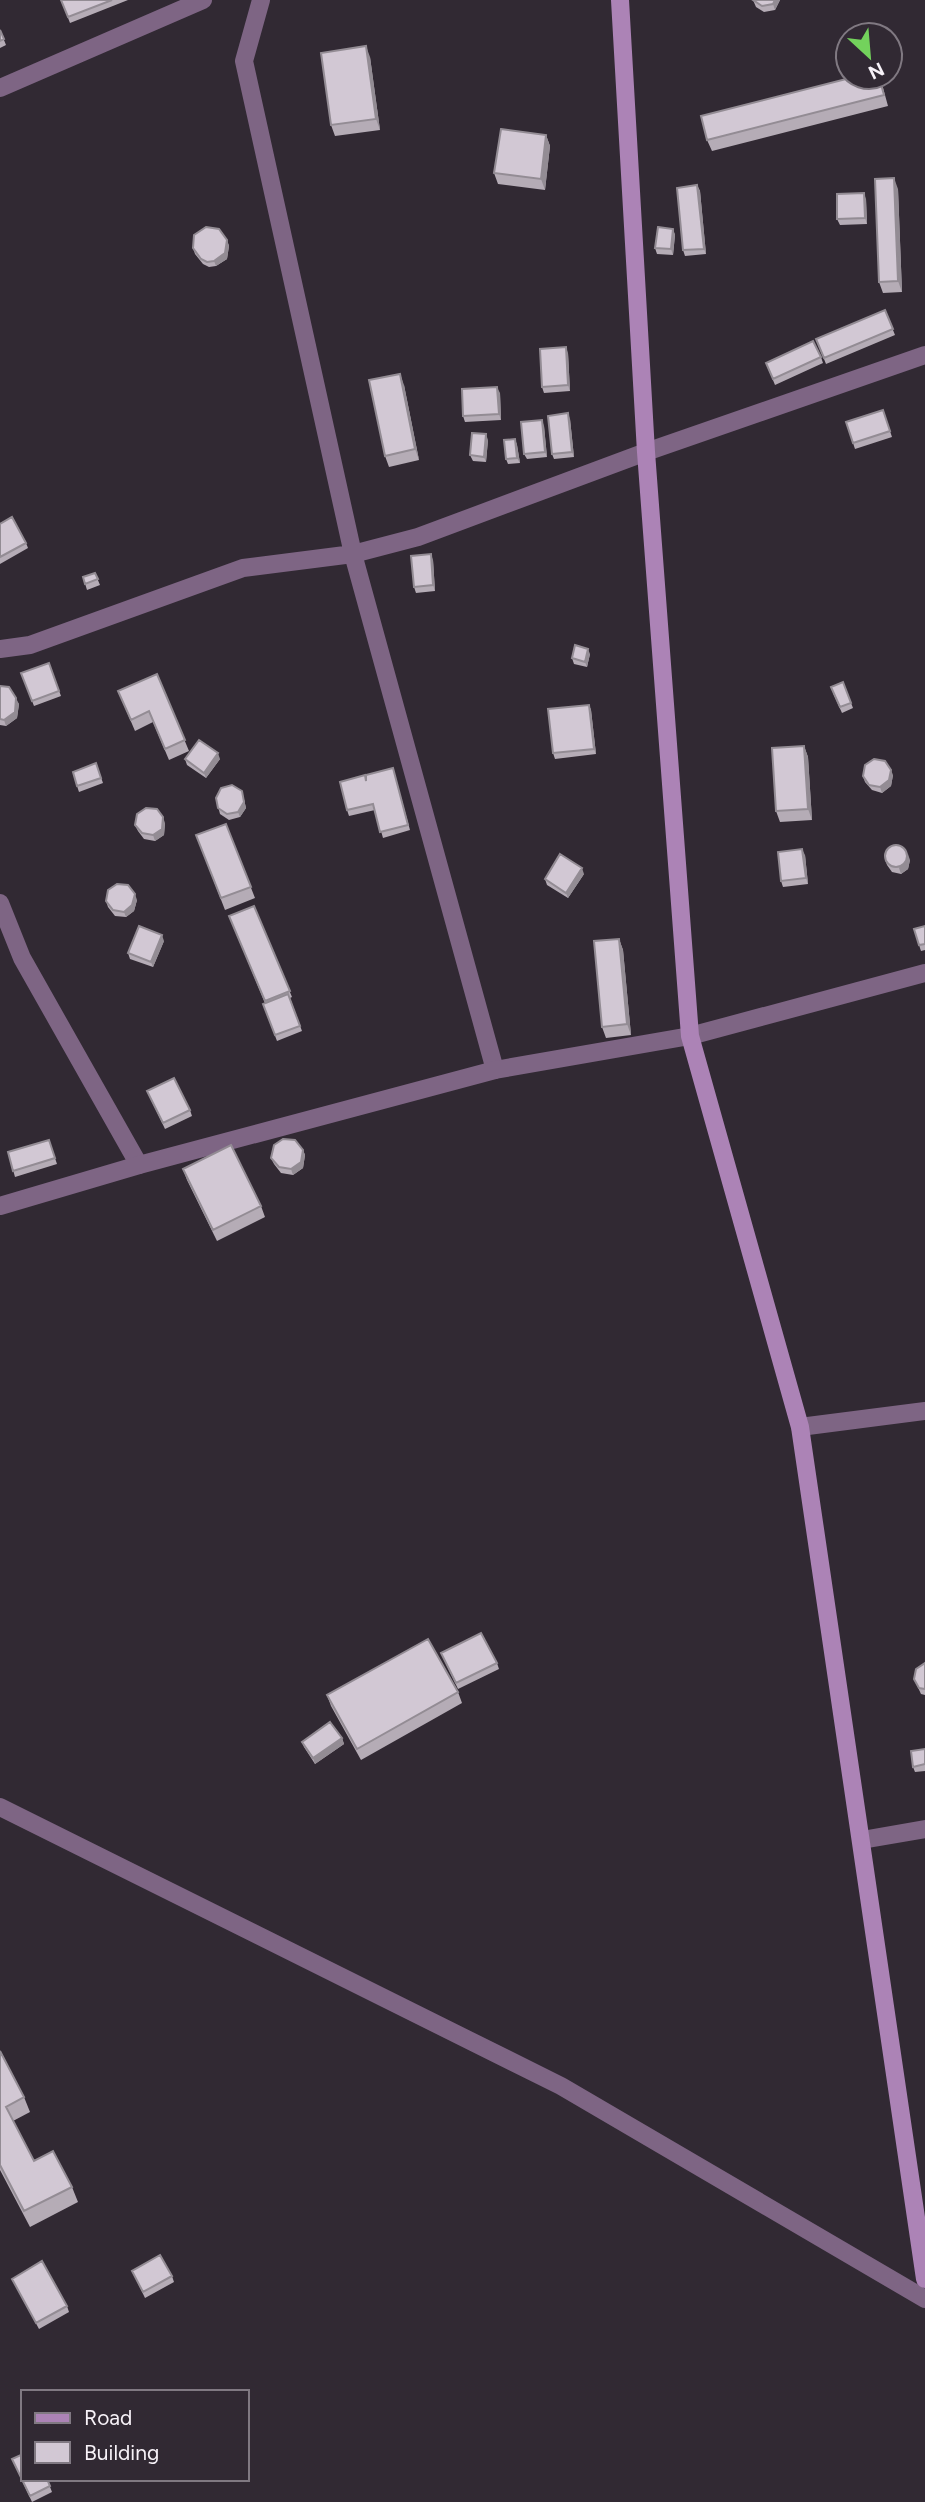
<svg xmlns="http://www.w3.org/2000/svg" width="925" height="2502" font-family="Figtree,sans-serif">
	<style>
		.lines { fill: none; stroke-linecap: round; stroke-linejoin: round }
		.minor { stroke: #7e6584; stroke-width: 18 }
		.tertiary { stroke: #7e6584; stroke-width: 18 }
		.secondary { stroke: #ac83b6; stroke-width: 18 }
		.wall { fill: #b5acb6 }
		.shaded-wall { fill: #938c94 }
		.building { fill: #d2c8d4; stroke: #938c94; stroke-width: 2 }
	</style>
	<rect width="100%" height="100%" fill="#312933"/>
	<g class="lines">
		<path class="minor" d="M261,0L244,61L353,554L495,1070
			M0,88L203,0
			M0,649L30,645L243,568L353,554L418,537L646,452L925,355
			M0,903L22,958L139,1165
			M690,1036L925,973
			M800,1427L925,1411
			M0,1807L561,2086L925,2299
			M862,1840L925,1829"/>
		<path class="tertiary" d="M0,1206L139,1165L495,1070L690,1036"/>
		<path class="secondary" d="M620,0L646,452L690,1036L800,1427L925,2279"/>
	</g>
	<path class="wall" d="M61,0H128L70,23Z
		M753,0H780L775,10L764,12L756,7Z
		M0,30L6,45L0,48Z
		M370,57L380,130L335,136L331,125Z
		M854,77H880L888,106L712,151L707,140Z
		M546,135L550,146L545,190L498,184L494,173Z
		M697,185L700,191L706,254L685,256L683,250Z
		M898,189L902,292L883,293L879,282Z
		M866,199L867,224L840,225L837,219Z
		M673,229L675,235L673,255L657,254L655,248Z
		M227,240L229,246L227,259L216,266L209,267L203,264L195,254L193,248Z
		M885,310L895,335L826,364L816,339Z
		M568,353L570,391L544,393L542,387Z
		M821,357L823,363L775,385L766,363Z
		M404,385L419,460L389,467L385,456Z
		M500,393L501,420L465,422L463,416Z
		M883,410L892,437L855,449L846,422Z
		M570,419L574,457L554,459L552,454Z
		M544,426L547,457L527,459L524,454Z
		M515,439L517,445L520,463L508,464L506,459Z
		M488,440L486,462L473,461L470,455Z
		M0,524L26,543L28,548L0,564Z
		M433,560L435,591L416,593L414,587Z
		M95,573L100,585L87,590L83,577Z
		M590,654L587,667L574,664L572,658Z
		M49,663L61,696L34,706L21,673Z
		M157,674L189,751L169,760L153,722L135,731L118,691Z
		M843,682L853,708L842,713L833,693Z
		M0,686L19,704L17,718L6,726L0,725Z
		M589,705L591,710L596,754L555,759L553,753Z
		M804,746L808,757L812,820L780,822L776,811Z
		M185,759H220L206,778L187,765Z
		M96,763L103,783L79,792L77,786Z
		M393,768L410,830L383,838L375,810L349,816L347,810L366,781Z
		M893,775L891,786L882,793L872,790L865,782L863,776Z
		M242,791L246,808L240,817L229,820L220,814L216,798Z
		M165,823L164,835L155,841L144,839L138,831L135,825Z
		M226,824L255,898L225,910L196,835Z
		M805,855L808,884L783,887L781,881Z
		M885,859L910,860L908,869L901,874L892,872L887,865Z
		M584,874L568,898L547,885L545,879Z
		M137,900L134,911L126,917L115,916L108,907L106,901Z
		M254,906L292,997L290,998L302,1031L277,1041L263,1004L265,1003L229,916Z
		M925,926V950L921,951L919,945Z
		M619,939L623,950L631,1035L606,1038L602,1027Z
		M164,941L153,967L130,959L128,953Z
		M147,1091L190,1110L192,1116L165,1129Z
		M49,1140L57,1164L15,1177L8,1152Z
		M303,1150L305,1155L303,1168L293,1175L281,1173L274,1164L271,1158Z
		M183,1169L261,1206L265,1217L217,1241L187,1180Z
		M441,1653L497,1663L499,1669L458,1689Z
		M925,1663V1695L921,1694L914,1679Z
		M458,1692L462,1703L361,1760L331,1706L327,1695Z
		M342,1738L344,1744L315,1764L304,1747L302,1742Z
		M925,1749V1771L915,1772L913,1767Z
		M0,2051L24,2097L30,2112L13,2121L34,2161L72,2187L78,2202L30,2227L0,2170Z
		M132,2271L172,2276L174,2282L145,2298Z
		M12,2279L67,2306L69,2312L39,2329Z
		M12,2459L47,2479L52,2492L32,2502Z"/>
	<path class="shaded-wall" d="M775,0H780L775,10L773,4Z
		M366,46L370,57L380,130L376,119Z
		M546,135L550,146L545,190L541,179Z
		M894,178L898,189L902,292L898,281Z
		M697,185L700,191L706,254L704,249Z
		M864,193L866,199L867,224L865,218Z
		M673,229L675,235L673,255L671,249Z
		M227,240L229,246L227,259L216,266L214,261Z
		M566,347L568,353L570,391L568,385Z
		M400,374L404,385L419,460L415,449Z
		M497,387L500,393L501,420L499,414Z
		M568,413L570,419L574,457L572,452Z
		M542,420L544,426L547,457L545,452Z
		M486,434L488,440L486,462L484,457Z
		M515,439L517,445L520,463L517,458Z
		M431,554L433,560L435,591L433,585Z
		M588,649L590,654L587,667L585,662Z
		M16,698L19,704L17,718L6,726L4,720Z
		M589,705L591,710L596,754L594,749Z
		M804,746L808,757L812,820L808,809Z
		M218,753L220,759L206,778L204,773Z
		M891,770L893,775L891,786L882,793L880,787Z
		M242,791L246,808L240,817L238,812Z
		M163,817L165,823L164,835L155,841L153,835Z
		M802,849L805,855L808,884L806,878Z
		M908,854L910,860L908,869L901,874L899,868Z
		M582,868L584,874L568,898L566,893Z
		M135,894L137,900L134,911L126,917L124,912Z
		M162,935L164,941L153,967L151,962Z
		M619,939L623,950L631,1035L627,1024Z
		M303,1150L305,1155L303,1168L293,1175L291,1169Z
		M342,1738L344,1744L315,1764L313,1758Z"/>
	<path class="building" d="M61,0H112L68,17Z
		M753,0H775L773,4L762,6Z
		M0,30L4,39L0,41Z
		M366,46L376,119L331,125L321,53Z
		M854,77H879L884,95L707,140L701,116Z
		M501,129L546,135L541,179L494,173Z
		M894,178L898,281L879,282L875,179Z
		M697,185L704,249L683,250L677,188Z
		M864,193L865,218L837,219V194Z
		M206,227L219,229L227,240L225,253L214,261L207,262L201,259L193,248L194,235Z
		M658,227L673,229L671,249L655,248Z
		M885,310L893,329L824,358L816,339Z
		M813,341L821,357L773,379L766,363Z
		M566,347L568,385L542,387L540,349Z
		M400,374L415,449L385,456L369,380Z
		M497,387L499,414L463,416L462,389Z
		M883,410L890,431L853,443L846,422Z
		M568,413L572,452L552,454L548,416Z
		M542,420L545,452L524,454L521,422Z
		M472,433L486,434L484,457L470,455Z
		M515,439L517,458L506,459L504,440Z
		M12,517L26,543L0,557V524Z
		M431,554L433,585L414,587L411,556Z
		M95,573L98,579L85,584L83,577Z
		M575,645L588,649L585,662L572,658Z
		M49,663L59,691L32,701L21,673Z
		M157,674L185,740L165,749L149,711L131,720L118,691Z
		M843,682L851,703L840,707L831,687Z
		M0,686L9,687L16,698L15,712L4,720L0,719Z
		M589,705L594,749L553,753L548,709Z
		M199,740L218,753L204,773L185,759Z
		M804,746L808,809L776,811L772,748Z
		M874,759L885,761L891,770L889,780L880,787L869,785L863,776L865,765Z
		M96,763L101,778L77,786L73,772Z
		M393,768L408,825L380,832L373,804L347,810L340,782L365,775L366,781V775Z
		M232,785L242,791L244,802L238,812L227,814L218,808L216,798L221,788Z
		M146,808L157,809L163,817L162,829L153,835L142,833L135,825L137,814Z
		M226,824L251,887L221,898L196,835Z
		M885 856a11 11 0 1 1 22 0a11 11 0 1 1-22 0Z
		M802,849L806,878L781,881L778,852Z
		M560,854L582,868L566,893L545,879Z
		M117,884L128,885L135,894L132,905L124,912L113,910L106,901L108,890Z
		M254,906L290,991L265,1001L229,916Z
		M139,926L162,935L151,962L128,953Z
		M925,926V944L919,945L914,929Z
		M619,939L627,1024L602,1027L594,941Z
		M288,994L300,1026L275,1035L263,1004Z
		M174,1078L190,1110L163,1123L147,1091Z
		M283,1139L295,1140L303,1150L301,1162L291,1169L279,1167L271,1158L274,1145Z
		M49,1140L55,1158L13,1171L8,1152Z
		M231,1145L261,1206L213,1230L183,1169Z
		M481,1633L497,1663L456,1683L441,1653Z
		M428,1639L458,1692L357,1749L327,1695Z
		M925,1663V1689L919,1688L914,1679L916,1669Z
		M330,1722L342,1738L313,1758L302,1742Z
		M925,1749V1764L913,1767L911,1751Z
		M0,2051L24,2097L6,2107L34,2161L53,2151L72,2187L24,2211L0,2165Z
		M160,2255L172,2276L143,2292L132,2271Z
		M42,2261L67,2306L36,2323L12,2279Z
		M23,2454V2479H47L50,2486L30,2496L12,2459Z"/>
	<rect x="21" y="2390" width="228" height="91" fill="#312933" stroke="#807982" stroke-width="2"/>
	<rect x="35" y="2413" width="35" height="10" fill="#ac83b6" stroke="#807982" stroke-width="2"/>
	<text x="84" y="2425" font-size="21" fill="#f7f2f8">Road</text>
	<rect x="35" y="2442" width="35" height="21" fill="#d2c8d4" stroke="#807982" stroke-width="2"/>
	<text x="84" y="2460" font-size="21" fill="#f7f2f8">Building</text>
	<g transform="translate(869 56) rotate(154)"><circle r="33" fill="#312933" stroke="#807982" stroke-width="2"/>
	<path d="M0-5L12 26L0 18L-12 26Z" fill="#73d25c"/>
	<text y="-10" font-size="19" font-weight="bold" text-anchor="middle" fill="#f7f2f8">N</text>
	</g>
</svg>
